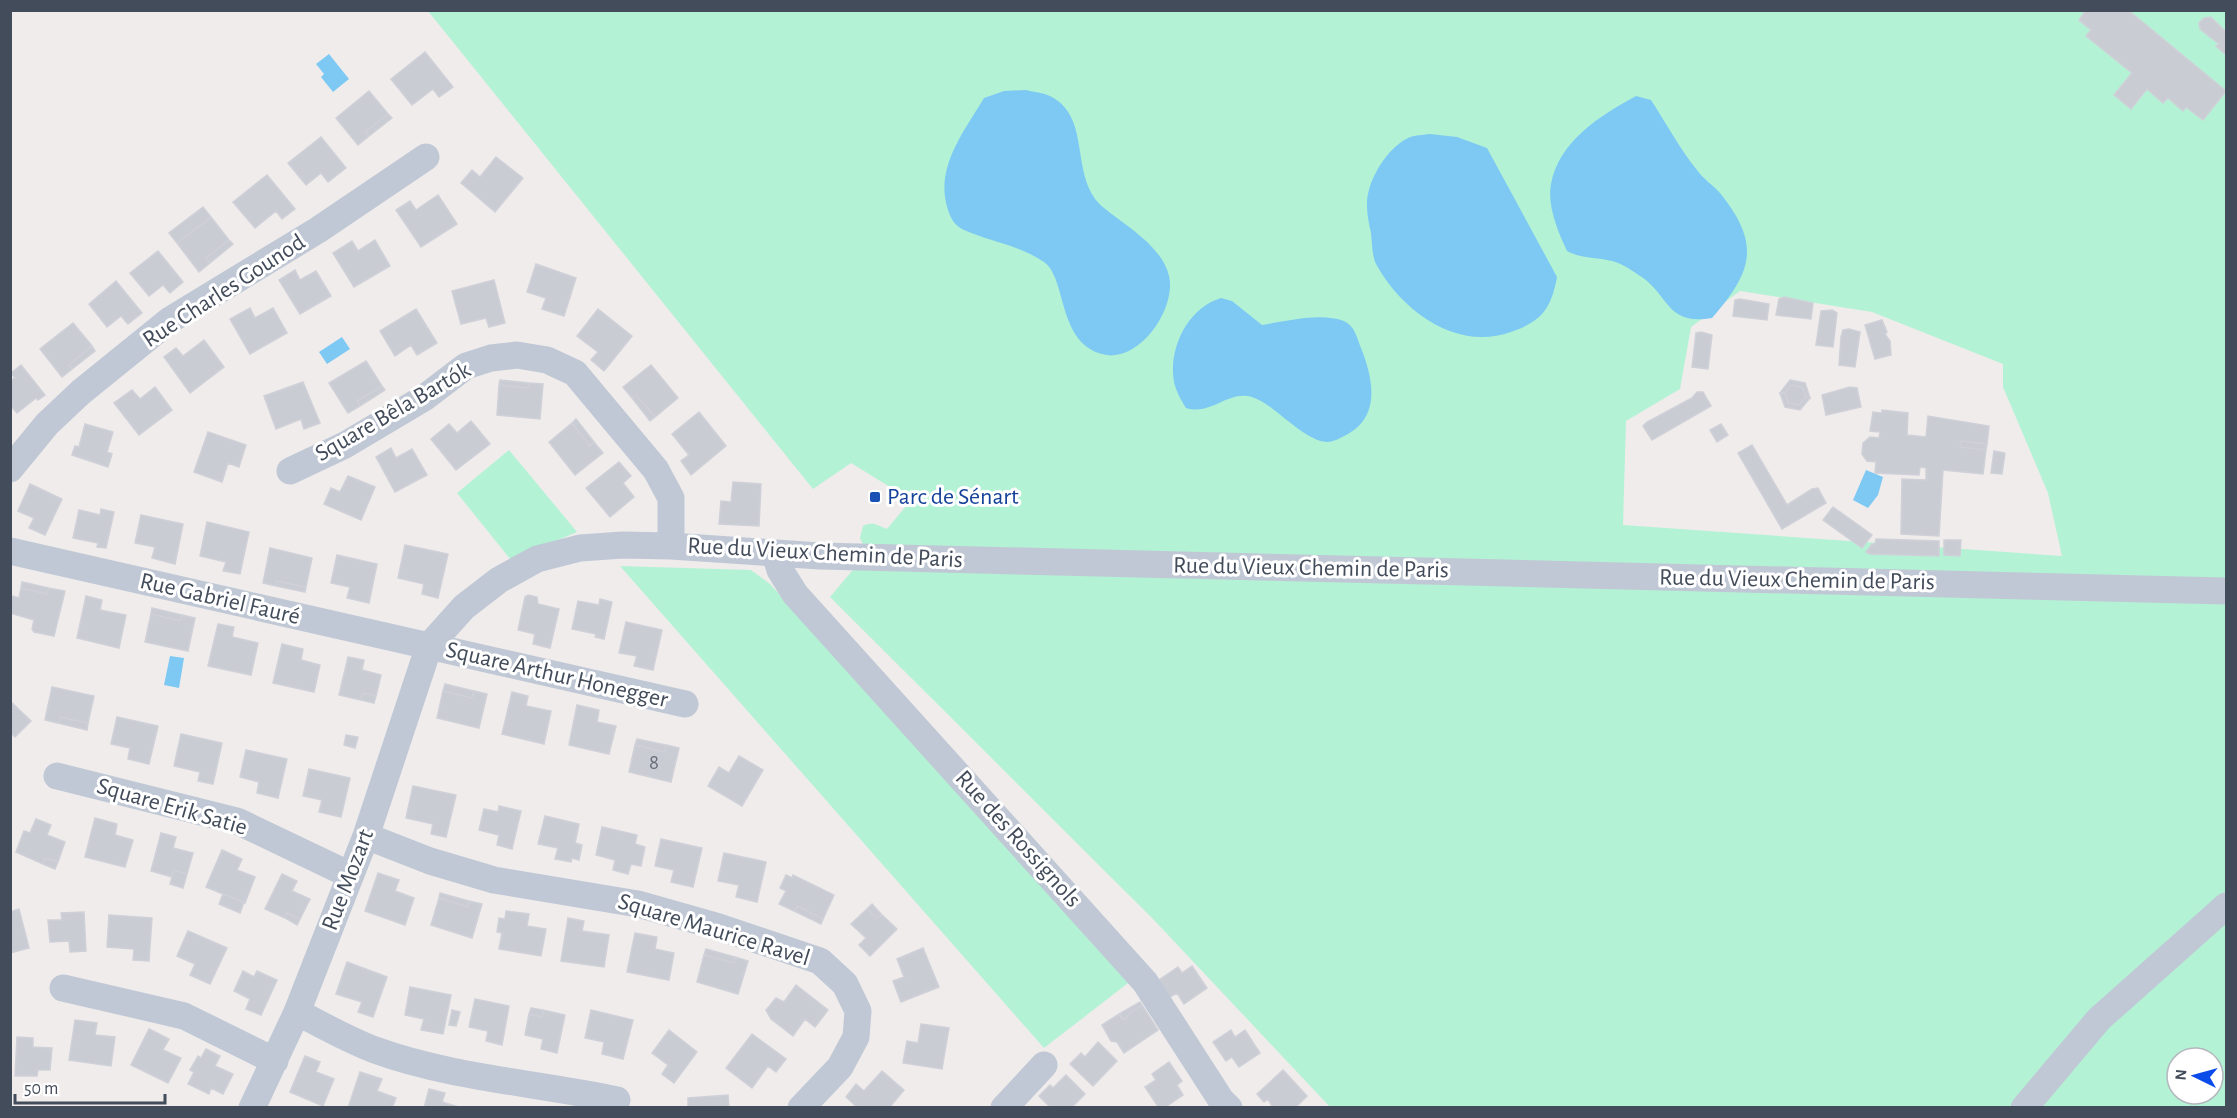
<svg xmlns="http://www.w3.org/2000/svg" width="2237" height="1118" font-family="'Alegreya Sans',sans-serif">
	<style>
		.green { fill: #b4f2d5; fill-rule: evenodd }
		.water { fill: #7dc9f3 }
		.building { fill: #caccd4; stroke: #cfd0d8; stroke-width: 1.5 }
		.lines { fill: none; stroke-linecap: round; stroke-linejoin: round }
		.minor { stroke: #c0c8d5; stroke-width: 27 }
		.transit-dot { fill: #1a4fb4; stroke: #fff; stroke-width: 2 }
		.labels { text-anchor: middle; dominant-baseline: central; stroke-width: 6; stroke-linejoin: round; paint-order: stroke }
		.number-label { font-size: 21px; fill: #656c78 }
		.street-label { font-size: 24px; fill: #434c5a; stroke: #fff }
		.transit-label { font-size: 24px; fill: #164399; stroke: #fff; text-anchor: start }
	</style>
	<rect width="100%" height="100%" fill="#efeceb"/>
	<path class="green" d="M428,11H2226V1107H1330L1154,920L830,597L874,545L863,544L860,538L863,526C872,521 878,525 887,529L911,500L851,463L813,489ZM1740,291L1872,312L2003,364V387L2048,493L2062,556L1623,525L1626,421L1680,389L1691,327ZM2177,1058H2213V1094H2177Z
		M509,450L577,532L511,560L457,493Z
		M620,566L751,570L770,584L1132,980L1044,1048Z"/>
	<path class="water" d="M329,54L349,79L333,92L321,77L324,74L316,64Z
		M1026,90C1034,92 1045,93 1052,97C1093,120 1068,178 1104,208C1125,225 1163,247 1169,276C1177,309 1138,365 1102,354C1057,342 1067,278 1044,262C1019,245 991,242 964,230C955,226 951,219 948,210C934,168 964,132 984,98L1004,91Z
		M1636,96L1651,100C1666,123 1680,149 1697,170C1703,179 1713,185 1720,193C1761,244 1753,271 1712,318C1664,326 1670,293 1637,274C1630,269 1621,263 1612,261C1596,257 1582,259 1567,251C1558,232 1547,206 1551,184C1559,141 1601,115 1636,96Z
		M1430,134L1457,137L1487,148L1557,277C1551,309 1542,321 1511,332C1456,352 1401,310 1376,264C1372,256 1372,242 1371,233C1369,224 1367,215 1367,206C1366,182 1386,149 1408,138C1414,135 1423,135 1430,134Z
		M1221,298L1232,301L1262,325C1285,321 1322,312 1344,321C1355,326 1357,338 1361,348C1372,376 1382,415 1348,434C1342,437 1334,442 1327,442C1302,440 1276,405 1252,397C1228,390 1211,416 1186,408C1181,400 1176,391 1174,382C1168,348 1188,308 1221,298Z
		M342,337L350,349L327,364L319,352Z
		M1866,470L1883,477L1878,495L1868,508L1853,500Z
		M170,656L184,658L179,688L164,685Z"/>
	<path class="building" d="M2086,10H2128L2226,91L2203,120L2186,107L2183,111L2168,98L2163,103L2147,89L2131,109L2114,95L2132,73L2086,36L2091,30L2079,20Z
		M2211,17L2226,32V55L2216,46L2219,44L2200,29L2199,23L2204,18Z
		M425,52L453,87L439,97L433,89L412,105L391,79Z
		M369,91L388,114L365,132L369,136L358,145L336,118Z
		M388,114L392,118L369,136L365,132Z
		M321,137L346,168L328,182L321,173L306,185L288,163Z
		M496,157L523,178L495,212L461,183L472,170L480,177Z
		M267,175L295,209L282,219L276,211L255,228L233,202Z
		M438,195L457,224L421,247L396,210L410,201L416,210Z
		M203,207L211,217L177,243L169,233Z
		M211,217L229,240L206,258L210,263L199,272L177,243Z
		M229,240L233,244L210,263L206,258Z
		M375,240L390,266L354,287L333,253L352,241L358,251Z
		M158,251L183,282L170,293L163,285L149,296L130,273Z
		M536,264L576,278L564,316L542,309L546,298L527,292Z
		M295,270L300,280L316,271L331,296L300,314L279,280Z
		M494,280L505,323L489,327L486,318L461,324L452,291Z
		M116,281L142,313L128,324L121,316L107,327L89,304Z
		M1784,297L1813,303L1811,319L1776,315L1779,299Z
		M1740,299L1769,304L1767,320L1733,316L1735,300Z
		M250,308L255,318L273,308L287,333L250,354L230,319Z
		M416,309L437,343L417,355L411,345L395,356L380,331Z
		M598,309L632,336L604,371L591,360L598,352L577,336Z
		M1832,310L1837,313L1833,347L1816,345L1821,311Z
		M1882,320L1887,332L1885,334L1890,341L1891,355L1875,359L1865,325Z
		M73,323L92,346L69,365L72,369L62,377L40,349Z
		M1849,329L1860,332L1855,367L1839,365L1841,337L1843,330Z
		M1701,332L1712,335L1708,369L1692,367L1696,333Z
		M204,340L224,367L190,393L164,357L176,348L183,356Z
		M92,346L95,351L72,369L69,365Z
		M366,361L382,386L357,401L360,406L348,413L329,383Z
		M21,365L45,395L38,400L36,398L17,413L10,405V381L15,378L11,373Z
		M651,365L678,398L655,417L636,395L632,398L623,387Z
		M500,380L529,383V388L499,385Z
		M1790,380L1805,383L1810,398L1806,397L1802,387L1791,385L1785,393H1780Z
		M303,382L320,423L304,429L301,419L276,429L264,396Z
		M529,383L543,384L540,419L497,415L499,385L529,388Z
		M1791,385L1802,387L1806,397L1799,405L1788,403L1785,393Z
		M382,386L385,390L360,406L357,401Z
		M155,387L172,410L139,435L114,403L132,390L140,399Z
		M1850,387L1857,388L1861,407L1826,415L1822,395Z
		M1697,392H1703L1711,406L1652,440L1643,426L1647,422L1692,398Z
		M1780,393H1785L1788,403L1799,405L1806,397L1810,398L1800,410L1785,407Z
		M636,395L655,417L650,421L632,398Z
		M1882,410L1908,413L1907,435L1926,437L1928,416L1989,426L1987,444L1961,441L1960,447L1986,450L1983,474L1943,470L1939,536L1901,534L1902,479L1926,480V468L1920,467L1919,475L1875,473L1876,462L1867,461L1862,454L1863,443L1870,437L1879,438L1880,432L1870,431L1873,412L1882,413Z
		M699,412L726,446L691,475L681,461L689,455L672,434Z
		M576,419L594,442L590,446L572,423Z
		M471,421L490,444L456,470L431,439L449,424L457,433Z
		M572,423L590,446L594,442L603,453L575,475L549,442Z
		M85,424L113,432L107,452L112,454L108,467L72,455L75,446L79,447Z
		M1721,424L1728,435L1717,442L1710,430Z
		M208,432L246,445L239,467L228,463L222,482L194,472Z
		M1961,441L1987,444L1986,450L1960,447Z
		M1752,445L1787,505L1812,489L1818,488L1826,503L1782,529L1738,453Z
		M391,448L396,458L412,449L427,475L395,492L376,457Z
		M1994,451L2005,453L2002,474L1991,473Z
		M619,462L631,476L623,483L634,497L610,517L586,488Z
		M348,476L375,487L361,520L324,504L331,488L340,492Z
		M733,482L761,484L759,526L719,524L721,501L731,502Z
		M30,484L62,499L45,535L29,528L34,518L18,511Z
		M1833,507L1872,535L1862,548L1823,520Z
		M101,509L114,512L106,548L97,547L98,543L73,538L79,510L100,515Z
		M141,515L183,524L175,564L152,558L155,547L135,543Z
		M207,522L249,532L240,574L223,571L226,562L200,556Z
		M1876,539L1939,541V556L1870,554L1866,552L1872,544H1875Z
		M1944,540H1961L1960,556L1944,555Z
		M405,545L448,554L438,598L422,594L424,584L398,578Z
		M270,548L312,558L306,587L277,581L276,586L263,583Z
		M337,555L377,564L369,603L347,598L350,587L331,583Z
		M277,581L306,587L305,592L276,586Z
		M22,582L49,588L47,594L21,588Z
		M21,588L47,594L49,588L65,591L54,636L34,632L32,629L34,620L10,613L12,596L19,598Z
		M528,595L537,597L538,604L559,609L550,648L533,644L535,634L518,630L525,597Z
		M86,596L102,600L100,610L126,615L119,648L77,638Z
		M600,599L612,602L604,639L595,637L596,634L572,629L578,601L599,605Z
		M152,608L182,615L180,621L151,614Z
		M151,614L180,621L182,615L195,618L188,651L145,642Z
		M626,622L662,630L653,670L634,666L637,656L619,653Z
		M218,624L234,627L232,637L258,643L251,675L208,666Z
		M282,644L303,649L301,660L320,665L314,692L273,683Z
		M348,657L364,660L362,670L381,675L376,696L363,693L361,700L339,695Z
		M445,684L474,691L472,698L443,691Z
		M52,687L94,696L88,723L60,717L58,723L45,720Z
		M443,691L472,698L474,691L487,694L479,728L437,718Z
		M512,692L528,696L526,706L551,711L544,744L502,734Z
		M363,693L376,696L374,703L361,700Z
		M10,701L31,721L15,737L10,732Z
		M577,705L599,710L597,722L616,726L609,754L569,745Z
		M60,717L88,723L87,730L58,723Z
		M117,717L158,726L149,764L128,759L130,748L111,744Z
		M181,734L222,743L213,784L198,781L200,772L174,766Z
		M346,735L358,737L355,748L344,745Z
		M637,739L666,745L665,752L635,745Z
		M635,745L665,752L666,745L679,748L671,782L629,772Z
		M246,750L287,759L278,798L257,793L259,782L240,777Z
		M739,756L763,770L742,806L708,786L719,767L729,773Z
		M309,769L350,778L341,817L319,812L322,800L303,796Z
		M413,786L456,795L446,837L431,834L433,824L406,818Z
		M499,806L521,811L512,849L497,845L499,835L479,830L484,809L498,812Z
		M545,816L579,824L575,843L582,845L579,860L572,858L571,862L555,859L558,848L538,844Z
		M95,818L117,824L115,835L133,840L125,867L85,857Z
		M36,819L51,825L47,835L65,842L58,862L45,858L43,864L16,852L24,831L30,833Z
		M602,827L637,835L635,844L645,847L641,866L631,864L628,874L613,870L615,860L596,855Z
		M161,833L176,837L173,848L193,853L187,874L174,870L172,877L151,871Z
		M661,839L702,848L693,887L671,882L674,870L655,866Z
		M222,850L242,859L237,870L255,877L245,903L206,887Z
		M724,853L766,862L757,902L736,897L739,885L718,881Z
		M45,858L58,862L55,869L43,864Z
		M174,870L187,874L183,888L170,884Z
		M378,873L399,880L395,891L414,898L405,925L365,911Z
		M282,874L297,881L292,891L310,899L300,919L287,913L285,918L265,909Z
		M786,875L792,878L793,875L834,895L823,919L797,906L794,911L779,904L786,891L780,888Z
		M440,893L469,901L468,907L439,898Z
		M223,894L244,902L240,913L219,904Z
		M439,898L468,907L469,901L482,904L472,938L431,925Z
		M872,904L881,914L877,918L867,909Z
		M797,906L823,919L821,924L794,911Z
		M19,909L29,948L10,953V912Z
		M867,909L877,918L881,914L897,929L870,956L859,945L866,938L851,924Z
		M506,911L529,914L527,926L546,929L541,956L499,949L502,933L497,932L499,918L505,919Z
		M84,912L86,951L70,952L69,941L50,942L48,920H62L61,913Z
		M287,913L300,919L297,925L285,918Z
		M109,915L152,918L149,961L133,960L134,949L107,947Z
		M568,918L584,921L582,931L609,935L604,967L561,961Z
		M188,931L227,948L210,984L190,975L195,964L177,956Z
		M635,933L657,937L655,949L674,953L669,980L627,972Z
		M923,948L939,987L901,1002L893,981L904,977L897,959Z
		M706,949L735,957L734,963L704,955Z
		M704,955L734,963L735,957L748,961L738,994L697,982Z
		M347,962L387,977L373,1017L358,1012L362,1002L336,994Z
		M1192,966L1207,988L1184,1004L1177,993L1170,997L1159,980L1178,967L1182,973Z
		M243,971L254,977L257,971L277,980L261,1015L246,1009L250,999L234,991Z
		M796,985L828,1010L815,1027L805,1019L793,1036L771,1019L766,1010L776,998L784,1002Z
		M410,987L451,995L443,1034L421,1030L424,1019L405,1015Z
		M475,999L509,1006L502,1045L486,1041L488,1031L469,1027Z
		M1140,1002L1142,1005L1130,1013L1125,1020L1122,1019L1119,1014Z
		M1142,1005L1158,1030L1124,1053L1117,1042L1111,1041L1102,1025L1119,1014L1125,1020L1130,1013Z
		M531,1008L543,1010L542,1017L529,1014Z
		M452,1010L460,1012L456,1026L449,1025Z
		M543,1010L565,1015L557,1053L541,1049L543,1039L525,1035L529,1014L542,1017Z
		M591,1010L633,1020L623,1059L602,1054L604,1042L585,1038Z
		M75,1020L97,1023L95,1035L115,1037L111,1066L69,1060Z
		M921,1024L949,1028L942,1069L903,1063L907,1041L918,1043Z
		M149,1029L169,1039L163,1050L181,1058L168,1083L131,1065Z
		M669,1030L697,1052L674,1083L662,1074L668,1065L652,1053Z
		M1231,1030L1235,1037L1245,1030L1260,1053L1239,1067L1232,1057L1226,1061L1213,1042Z
		M752,1034L786,1059L776,1072L768,1066L752,1088L726,1068Z
		M17,1037L33,1038V1047L52,1048L50,1070H38L37,1076H15Z
		M1098,1042L1117,1061L1093,1086L1070,1064L1081,1053L1085,1057Z
		M206,1049L220,1056L215,1066L233,1074L223,1094L211,1088L209,1094L188,1084L194,1072L190,1070L198,1056L201,1058Z
		M305,1056L320,1062L316,1072L334,1079L323,1106L290,1092Z
		M1169,1062L1182,1081L1177,1085L1183,1095L1164,1108H1159L1145,1087L1156,1080L1152,1074Z
		M1283,1070L1307,1096L1295,1108H1273L1268,1099L1264,1102L1257,1094Z
		M882,1071L904,1090L889,1108H858L846,1097L856,1084L864,1091Z
		M360,1072L382,1079L377,1091L396,1098L392,1108H348Z
		M1066,1075L1085,1094L1071,1108H1051L1039,1096L1050,1085L1053,1088Z
		M429,1089L445,1093L442,1102L462,1108H424Z
		M728,1095L729,1108H688V1098Z"/>
	<g class="lines">
		<path class="minor" d="M10,469L47,424L81,392L170,320L318,230L426,157
			M290,471L345,445L424,398L466,366L491,358L517,355L547,360L575,373L656,470L671,498V546
			M10,551L685,704
			M775,554L780,570L795,594L1145,982L1221,1100L1229,1108
			M57,776L237,821L350,875
			M366,836L430,861L494,880L638,904L719,927L820,961L845,984L858,1011L856,1037L840,1067L801,1108
			M63,988L184,1016L275,1061
			M297,1012C322,1025 348,1040 375,1050C452,1078 538,1083 617,1100
			M252,1108L297,1012L366,836L429,646L464,607L499,580L537,559L580,548L623,545L671,546L820,556L2226,591
			M1004,1108L1044,1065
			M2024,1108L2099,1019L2226,906"/>
	</g>
	<rect class="transit-dot" x="869" y="491" width="12" height="12" rx="3"/>
	<g class="labels">
		<g class="number-label">
			<text x="654" y="762">8</text>
		</g>
		<g class="street-label">
			<text transform="translate(224 291) rotate(-33)">Rue Charles Gounod</text>
			<text transform="translate(393 412) rotate(-30)">Square Bêla Bartók</text>
			<text transform="translate(825 553) rotate(3)">Rue du Vieux Chemin de Paris</text>
			<text transform="translate(1311 568) rotate(1)">Rue du Vieux Chemin de Paris</text>
			<text transform="translate(1797 580) rotate(1)">Rue du Vieux Chemin de Paris</text>
			<text transform="translate(220 599) rotate(13)">Rue Gabriel Fauré</text>
			<text transform="translate(557 675) rotate(13)">Square Arthur Honegger</text>
			<text transform="translate(172 807) rotate(16)">Square Erik Satie</text>
			<text transform="translate(1018 839) rotate(48)">Rue des Rossignols</text>
			<text transform="translate(348 880) rotate(-69)">Rue Mozart</text>
			<text transform="translate(714 930) rotate(17)">Square Maurice Ravel</text>
		</g>
		<g class="transit-label">
			<text x="887" y="497">Parc de Sénart</text>
		</g>
	</g>
	<rect width="2237" height="1118" fill="none" stroke="#434c5a" stroke-width="24"/>
	<g transform="translate(2195 1076) rotate(275)"><circle r="28" fill="#ffffff" stroke="#b4b7bd" stroke-width="1.5"/>
	<path d="M0-4.5L10 22L0 15L-10 22Z" fill="#0a4bea"/>
	<text y="-9" font-size="16" font-weight="bold" text-anchor="middle" fill="#434c5a">N</text>
	</g>
	<path d="M15 1094v9h150v-9" fill="none" stroke="#434c5a" stroke-width="3"/>
	<text x="24" y="1094" font-size="18" fill="#434c5a" stroke="#ffffff" stroke-width="4.5" paint-order="stroke">50 m</text>
</svg>
